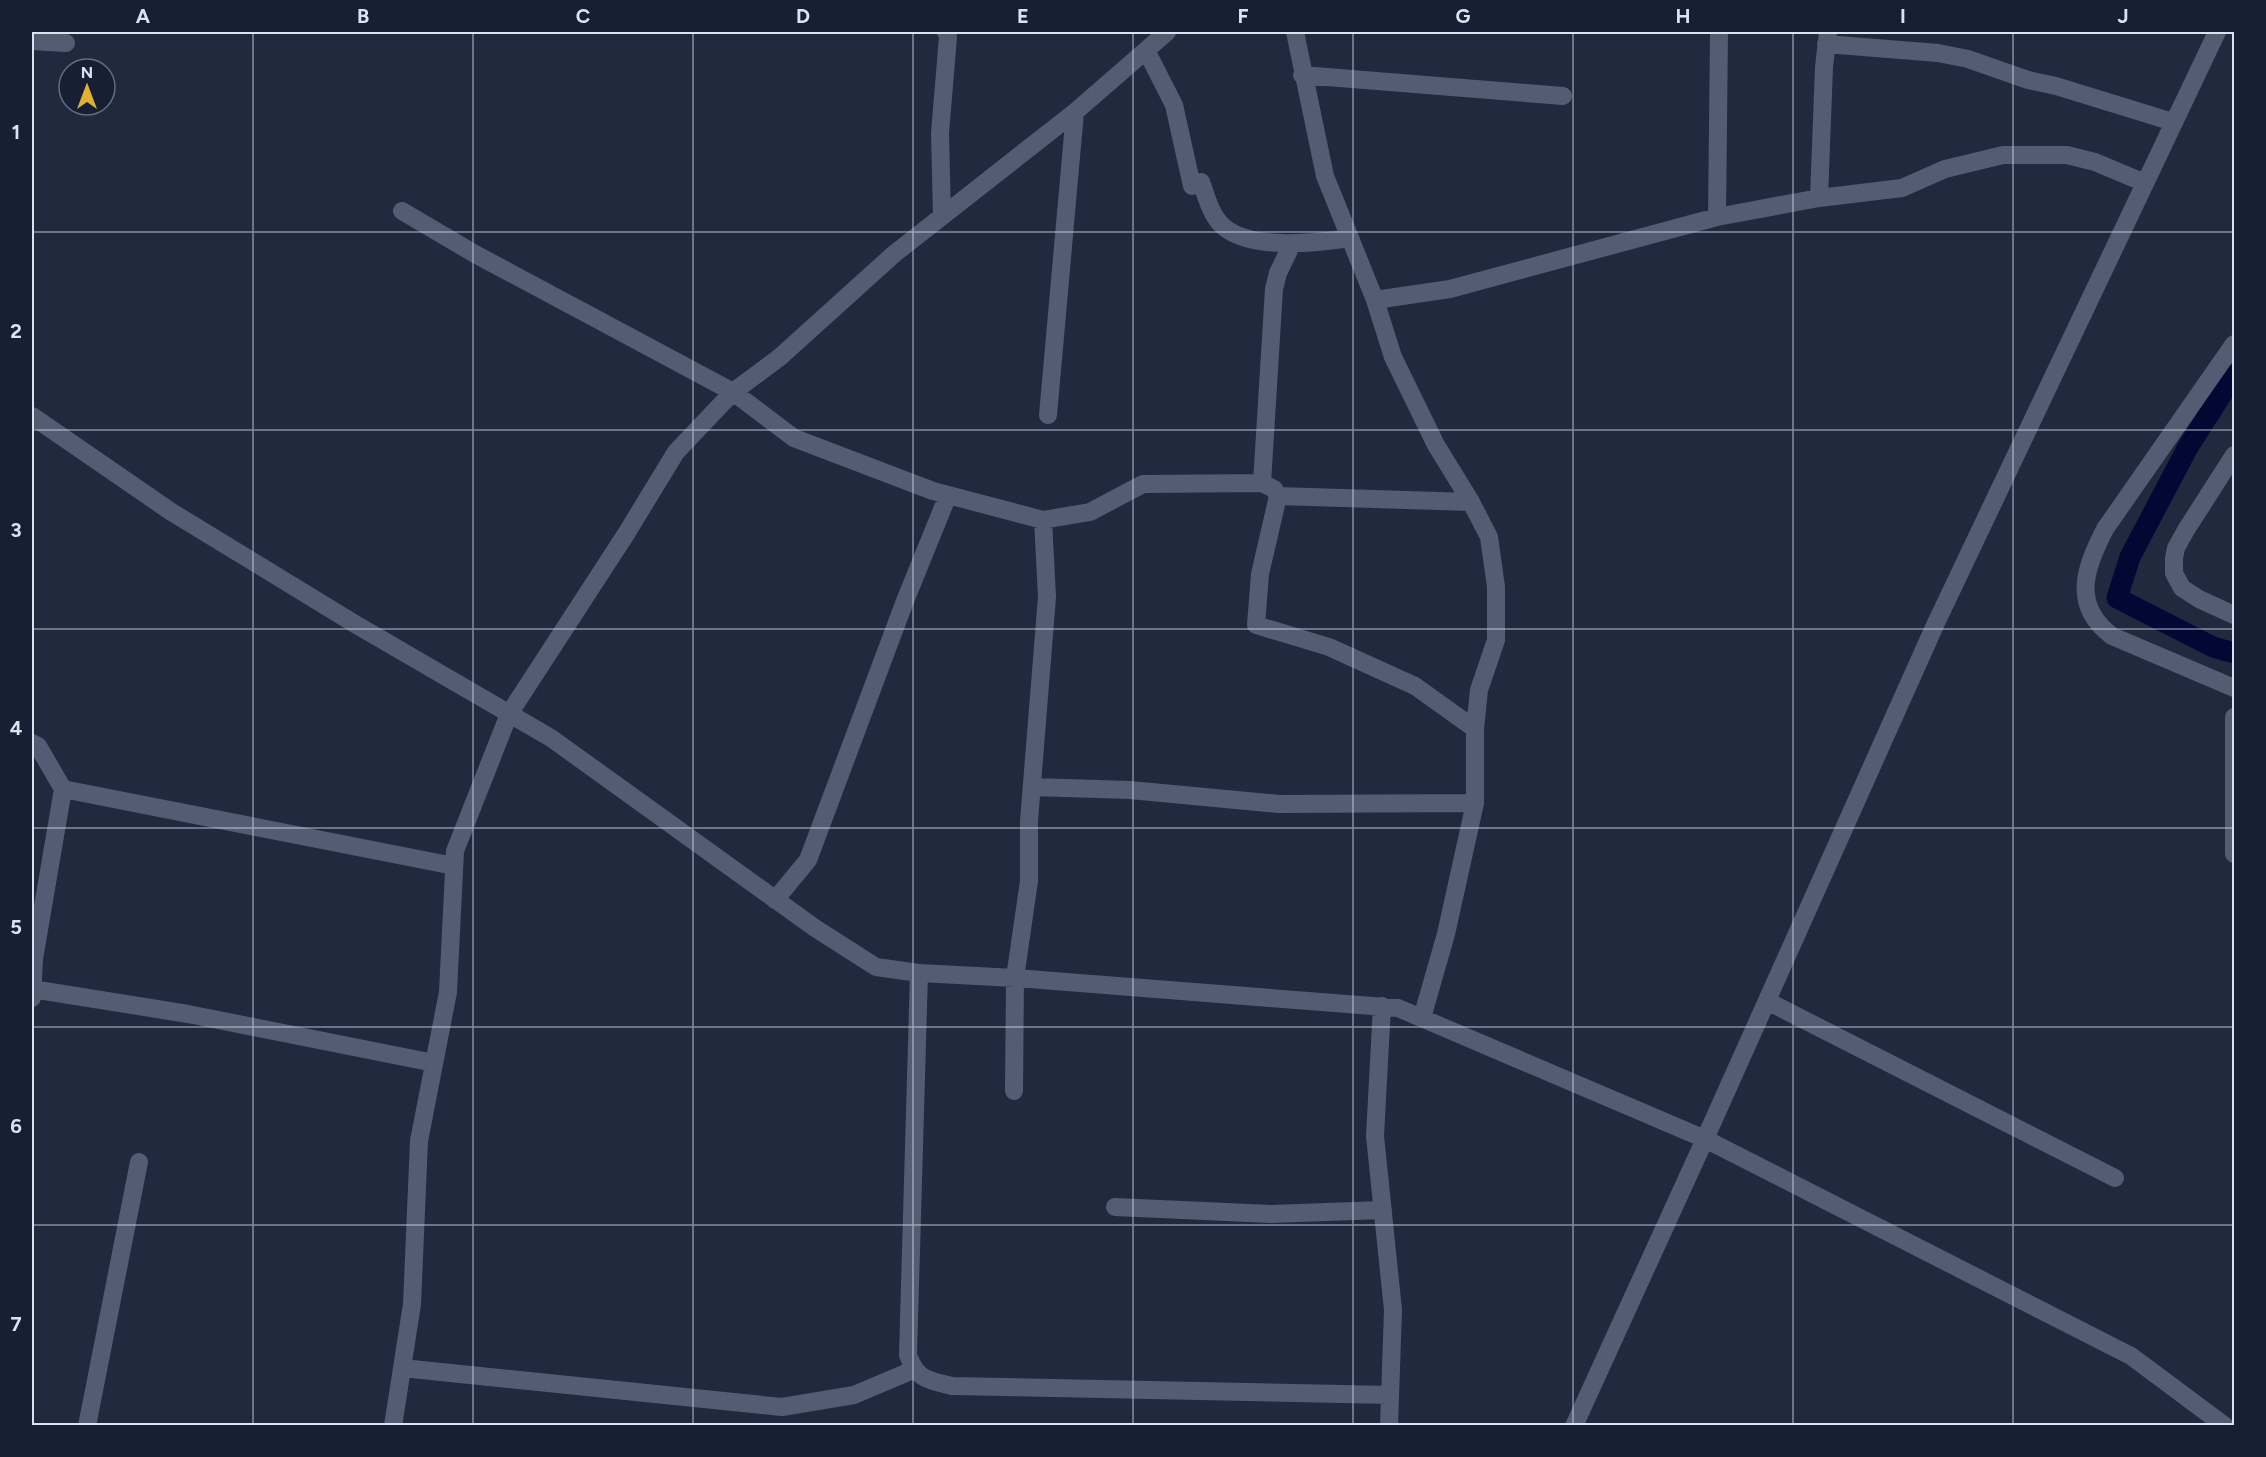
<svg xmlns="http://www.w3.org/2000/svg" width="2266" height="1457" font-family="Figtree,sans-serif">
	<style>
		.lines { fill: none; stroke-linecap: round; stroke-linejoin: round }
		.canal { stroke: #020733; stroke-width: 21 }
		.minor { stroke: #525c73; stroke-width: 18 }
		.grid { fill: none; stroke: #dbe2f0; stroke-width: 1.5; stroke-opacity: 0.55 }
		.neatline { fill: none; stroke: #dbe2f0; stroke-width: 2 }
		.grid-label { font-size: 20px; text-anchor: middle; font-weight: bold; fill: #dbe2f0 }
	</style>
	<rect width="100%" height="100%" fill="#20293e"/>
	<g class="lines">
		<path class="canal" d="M2234,375L2188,447L2130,557L2117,598L2213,647L2234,653"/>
		<path class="minor" d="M1295,32L1325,176L1375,300L1393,357L1436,445L1471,502L1489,537L1496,587V640L1479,690L1475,729V803L1446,934L1422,1018
			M32,41L66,43
			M1826,44L1938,53L1968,59L2028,80L2056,86L2173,122
			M1146,50L1174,105L1192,186
			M1302,75L1563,96
			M1201,182C1207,198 1211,217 1225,228C1253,250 1317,243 1350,238
			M1819,198L1824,67L1828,32
			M402,211L475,254L733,392L794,438L933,491L1043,520L1090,512L1143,484L1262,483L1274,489L1278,496L1260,574L1256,625L1329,647L1415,686L1475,729
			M942,216L940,133L948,37L946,32
			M1717,217L1719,32
			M1375,300L1450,289L1717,217L1819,198L1902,188L1945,169L2003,155H2067L2095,162L2145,183
			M2234,344L2105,529C2085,568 2071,605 2112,636L2234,688
			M1048,415L1075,112
			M32,416L170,511L355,624L551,738L815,928L876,967L919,973L1015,978L1398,1008L1705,1139L2131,1356L2225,1426
			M2234,455L2186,530L2176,548L2174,558V573L2182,588L2199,599L2234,615
			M1262,483L1274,289L1278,273L1292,244
			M1278,496L1471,502
			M2234,717V854
			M32,743L38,746L63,789
			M1032,787L1130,790L1279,804L1475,803
			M775,900L808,860L905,601L948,495
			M919,973L908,1355C917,1380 928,1380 952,1386L1390,1395
			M32,989L188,1014L434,1063
			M32,998L34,959L63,789L454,866
			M1767,1001L2115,1178
			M1382,1006L1375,1136L1393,1310L1389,1426
			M1014,1091L1015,978L1029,881V821L1047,597L1043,520
			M1115,1207L1271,1214L1383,1210
			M402,1368L782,1407L854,1395L913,1370
			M87,1426L139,1162
			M393,1426L412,1304L419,1141L448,992L455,851L509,714L626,534L676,452L733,392L780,357L894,254L1075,112L1167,32
			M1574,1426L1705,1139L1936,623L2217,32"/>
	</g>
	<path class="grid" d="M253,32V1426M473,32V1426M693,32V1426M913,32V1426M1133,32V1426M1353,32V1426M1573,32V1426M1793,32V1426M2013,32V1426M32,232H2234M32,430H2234M32,629H2234M32,828H2234M32,1027H2234M32,1225H2234"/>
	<rect width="2266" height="1457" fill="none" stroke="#171f34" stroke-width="66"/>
	<g transform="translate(87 87)"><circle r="28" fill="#171f34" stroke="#656d7f" stroke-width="1.5"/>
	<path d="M0-4.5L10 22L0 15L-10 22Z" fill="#e0b034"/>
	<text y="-9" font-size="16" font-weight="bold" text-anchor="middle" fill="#dbe2f0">N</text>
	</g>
	<rect x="33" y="33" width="2200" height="1391" class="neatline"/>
	<g class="grid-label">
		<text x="143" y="23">A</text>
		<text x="363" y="23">B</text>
		<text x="583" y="23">C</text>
		<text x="803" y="23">D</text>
		<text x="1023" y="23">E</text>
		<text x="1243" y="23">F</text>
		<text x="1463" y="23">G</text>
		<text x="1683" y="23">H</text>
		<text x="1903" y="23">I</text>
		<text x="2123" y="23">J</text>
		<text x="16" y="139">1</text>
		<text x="16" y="338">2</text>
		<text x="16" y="537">3</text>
		<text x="16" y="735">4</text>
		<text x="16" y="934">5</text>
		<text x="16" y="1133">6</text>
		<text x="16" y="1331">7</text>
	</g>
</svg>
